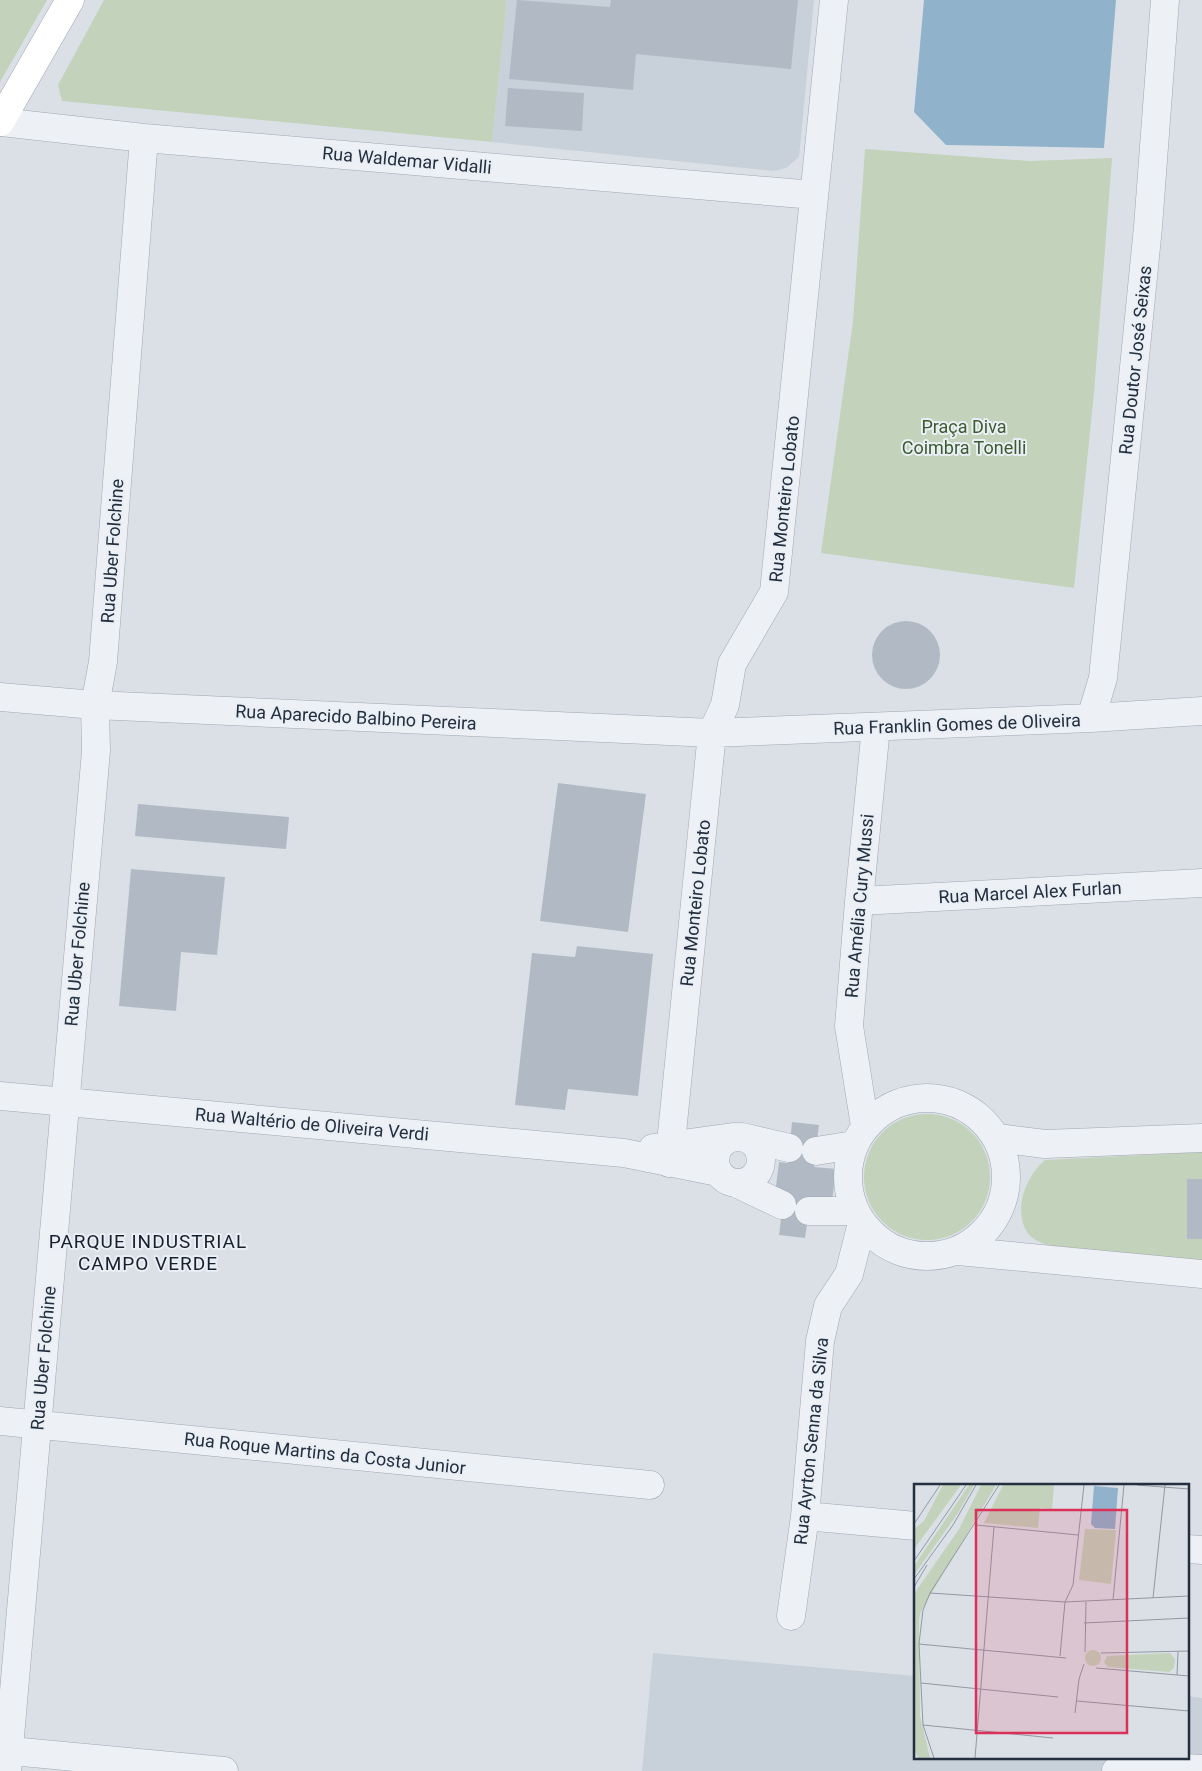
<svg xmlns="http://www.w3.org/2000/svg" width="1202" height="1771" font-family="Roboto,sans-serif">
	<style>
		.built { fill: #c8d0d9 }
		.green { fill: #c2d2bb }
		.water { fill: #91b2cb }
		.building { fill: #b1bac4 }
		.lines { fill: none; stroke-linecap: round; stroke-linejoin: round }
		.minor-casing { stroke: #a0a7b1; stroke-width: 29 }
		.major-casing { stroke: #99a6b4; stroke-width: 29 }
		.minor { stroke: #edf1f5; stroke-width: 28 }
		.major { stroke: #fff; stroke-width: 28 }
		.labels { text-anchor: middle; dominant-baseline: central; stroke-width: 4; stroke-linejoin: round; paint-order: stroke }
		.street-label { font-size: 18px; fill: #232f3e; stroke: #eaeff5 }
		.park-label { font-size: 18px; fill: #3b5b2f; stroke: #eaeff5 }
		.neighbourhood-label { font-size: 19px; letter-spacing: 1px; fill: #16202e; stroke: #eaeff5 }
		.inset-road { fill: none; stroke: #9199a3; stroke-width: 1 }
		.view { fill: #db3057; fill-opacity: 0.15; stroke: #db3057; stroke-width: 2.5 }
		.inset-edge { fill: none; stroke: #232f3e; stroke-width: 2.5 }
	</style>
	<rect width="100%" height="100%" fill="#dbe0e7"/>
	<path class="built" d="M507,0H814L799,157L786,168L773,171L492,142Z
		M653,1653L916,1676V1757H1188V1696L1202,1698V1771H642Z"/>
	<path class="green" d="M0,0H47L0,82Z
		M104,0H507L492,142L62,101L58,85Z
		M865,149L1030,161L1112,158L1094,393L1074,588L821,553L853,321Z
		M864 1177a63 63 0 1 1 126 0a63 63 0 1 1-126 0Z
		M1202,1152V1260L1050,1246C1043,1243 1032,1240 1027,1232C1013,1209 1026,1176 1045,1160Z"/>
	<path class="water" d="M924,0H1116L1104,148L946,145L914,112Z"/>
	<path class="building" d="M517,0L610,7L611,0H798L791,69L636,54L633,90L509,79Z
		M508,88L584,93L582,131L505,126Z
		M872 655a34 34 0 1 1 68 0a34 34 0 1 1-68 0Z
		M558,783L646,794L628,932L540,921Z
		M138,804L289,817L286,849L135,836Z
		M131,869L225,877L217,955L181,952L176,1011L119,1006Z
		M577,946L653,954L638,1096L568,1089L565,1110L515,1105L532,953L575,957Z
		M792,1122L819,1125L814,1167L836,1169L832,1201L809,1211L805,1238L779,1235L784,1195L775,1194L779,1162L788,1163Z
		M1187,1179H1202V1239H1187Z"/>
	<g class="lines">
		<g class="minor-casing">
			<path id="minor" d="M0,122L144,138L814,195
				M0,697L95,705L712,733L1091,718L1202,711
				M1091,718L1103,678L1148,227L1165,0
				M859,901L1202,883
				M0,1096L624,1153L718,1172
				M848 1177a79 79 0 1 1 158 0a79 79 0 1 1-158 0Z
				M865,1126L849,1026L859,901L876,727
				M715 1160a23 23 0 1 1 46 0a23 23 0 1 1-46 0Z
				M742,1137L789,1148
				M998,1138L1045,1144L1202,1138
				M653,1148L733,1137
				M816,1151L854,1145
				M669,1163L712,733L725,705L732,664L774,592L834,0
				M738,1184L782,1205
				M809,1211H855
				M958,1251L1202,1274
				M0,1421L650,1485
				M805,1516L916,1526
				M1188,1549L1202,1550
				M791,1616L805,1516L820,1341L828,1306L849,1274L862,1223
				M0,1750L224,1771
				M7,1771L96,751L95,705L103,662L144,138
				M1116,1771L1123,1764L1202,1769"/>
		</g>
		<g class="major-casing">
			<path id="major" d="M0,122L70,0"/>
		</g>
		<use href="#minor" class="minor"/>
		<use href="#major" class="major"/>
	</g>
	<g class="labels">
		<g class="street-label">
			<text transform="translate(407 160) rotate(5)">Rua Waldemar Vidalli</text>
			<text transform="translate(1135 360) rotate(-84)">Rua Doutor José Seixas</text>
			<text transform="translate(784 499) rotate(-84)">Rua Monteiro Lobato</text>
			<text transform="translate(112 551) rotate(-86)">Rua Uber Folchine</text>
			<text transform="translate(356 717) rotate(3)">Rua Aparecido Balbino Pereira</text>
			<text transform="translate(957 724) rotate(-2)">Rua Franklin Gomes de Oliveira</text>
			<text transform="translate(1030 892) rotate(-3)">Rua Marcel Alex Furlan</text>
			<text transform="translate(695 903) rotate(-84)">Rua Monteiro Lobato</text>
			<text transform="translate(859 906) rotate(-85)">Rua Amélia Cury Mussi</text>
			<text transform="translate(77 954) rotate(-85)">Rua Uber Folchine</text>
			<text transform="translate(312 1124) rotate(5)">Rua Waltério de Oliveira Verdi</text>
			<text transform="translate(43 1358) rotate(-85)">Rua Uber Folchine</text>
			<text transform="translate(811 1441) rotate(-84)">Rua Ayrton Senna da Silva</text>
			<text transform="translate(325 1453) rotate(6)">Rua Roque Martins da Costa Junior</text>
		</g>
		<g class="park-label">
			<text x="964" y="426">Praça Diva<tspan x="964" dy="21">Coimbra Tonelli</tspan></text>
		</g>
		<g class="neighbourhood-label">
			<text x="148" y="1241">PARQUE INDUSTRIAL<tspan x="148" dy="22">CAMPO VERDE</tspan></text>
		</g>
	</g>
	<g transform="translate(914 1484)">
		<rect width="275" height="275" fill="#dbe0e7"/>
		<path d="M29,1H47L0,65V45L10,37ZM55,1H60L44,29L0,91V82ZM67,1H82L7,127L5,136L6,232L16,274H4L0,265V110L45,45ZM89,1H140L138,25L126,24L124,44L70,39ZM171,45L202,46L197,100L165,96ZM171 174a8 8 0 1 1 16 0a8 8 0 1 1-16 0ZM256,169L261,175L260,184L255,188L194,183L190,178L193,172Z" fill="#c2d2bb"/>
		<path d="M180,2L204,4L201,45L181,44L177,40Z" fill="#91b2cb"/>
		<path class="inset-road" d="M223,1L275,5M0,40L26,1M62,41L164,51M0,77L52,1M0,95L39,41L62,1M0,103L13,81M16,109L151,118L275,112M239,114L251,1M199,116L210,1M170,139L275,134M5,160L152,174M171,168L172,118M187,169L275,167M146,172L151,118L159,101L170,1M182,184L275,192M263,191L264,168M7,199L144,213M163,217L275,227M161,229L165,195L170,180M9,241L139,254M20,274L9,241L5,160L9,126L16,109L85,1M61,274L80,43"/>
		<path class="view" d="M62,26H213V249H62Z"/>
		<rect width="275" height="275" class="inset-edge"/>
	</g>
</svg>
